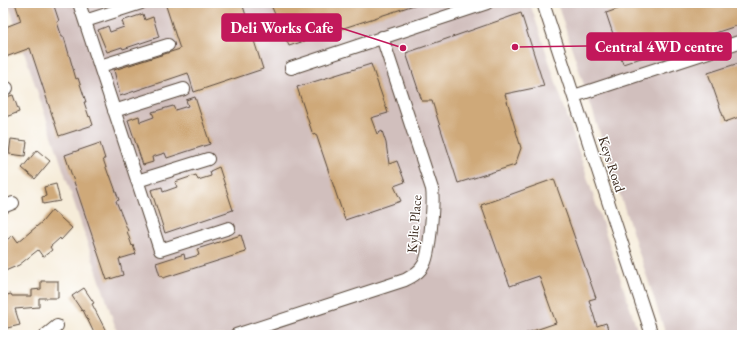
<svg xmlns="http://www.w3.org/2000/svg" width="745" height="338" font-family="'EB Garamond',serif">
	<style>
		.industrial { fill: #d1bfbd }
		.building { fill: #cfa979 }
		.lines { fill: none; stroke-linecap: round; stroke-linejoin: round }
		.minor-casing { stroke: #57473a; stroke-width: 14 }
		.minor { stroke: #fff; stroke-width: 12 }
		.labels { text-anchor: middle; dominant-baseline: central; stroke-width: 3; stroke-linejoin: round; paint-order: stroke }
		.street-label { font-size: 14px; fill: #3b2a1e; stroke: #fff }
		.leader { fill: none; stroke: #c2185b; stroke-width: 1.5 }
		.callout-dot { fill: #c2185b; stroke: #fff; stroke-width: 1.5 }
		.callout { fill: #c2185b; stroke: #c2185b; stroke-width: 1.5 }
		.callout-label { font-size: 15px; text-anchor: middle; font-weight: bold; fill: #fff }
	</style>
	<rect width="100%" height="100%" fill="#fff"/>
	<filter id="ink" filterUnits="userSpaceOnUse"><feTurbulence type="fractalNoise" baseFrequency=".025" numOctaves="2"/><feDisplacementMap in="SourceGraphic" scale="8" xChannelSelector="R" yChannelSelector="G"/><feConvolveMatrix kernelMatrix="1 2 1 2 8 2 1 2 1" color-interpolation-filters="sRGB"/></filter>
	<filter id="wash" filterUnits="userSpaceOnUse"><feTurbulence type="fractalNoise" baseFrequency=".012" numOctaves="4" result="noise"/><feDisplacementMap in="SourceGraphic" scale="16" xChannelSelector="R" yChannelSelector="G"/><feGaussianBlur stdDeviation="0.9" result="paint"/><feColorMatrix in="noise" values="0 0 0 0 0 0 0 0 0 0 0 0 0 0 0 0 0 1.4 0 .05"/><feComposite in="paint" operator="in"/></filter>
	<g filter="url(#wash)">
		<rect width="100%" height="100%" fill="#f6ecd9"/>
		<path class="industrial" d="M8,3H530L639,335H118Z
			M557,3H742V335H666Z"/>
		<g id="blocks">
			<path class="building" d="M15,3H53L59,21L57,22L62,37H64L76,79L78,78L86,102H84L89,117L90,116L93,125L59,136L30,48L3,58V28L21,21Z
				M165,3H242L263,69L194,92L188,73L120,96L114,70L180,49Z
				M270,3H417V4L289,46Z
				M635,3H742V24L623,64L606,13Z
				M521,13L544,86L505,94L521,148L515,165L458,183L432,101H422L406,53Z
				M143,14L145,20L153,17L159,37L123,49L122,47L107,52L98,30L108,26L110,32L124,27L122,21Z
				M742,62V116L725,122L708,73Z
				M371,64L388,113L371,118L377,134L382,131L386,143L389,164L397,161L405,182L394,186L401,201L345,220L316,134L313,135L297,87Z
				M13,95L19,112L3,118V98Z
				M195,97L210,144L167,158L165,153L152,157L153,162L143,165L128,120L139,116L140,122L154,117L152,112L173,106L175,110L188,106L186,100Z
				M11,139L27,141L25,156L9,154Z
				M100,143L105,159H103L109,176L110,175L119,200L116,201L128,231H127L132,246L133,245L136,254L119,259L123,275L107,280L65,155Z
				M37,150L50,161L35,179L22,168Z
				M219,167L233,210L165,233L151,190L162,187L163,192L177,187L175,182L196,175L198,180L211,176L210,171Z
				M554,179L596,298L589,300L597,326L606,323L610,335H524V334L556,323L539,276L510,286L481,205Z
				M56,184L60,201L43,204L42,197L46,196L44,187Z
				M52,210L72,228L61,240L60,238L50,247L52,250L43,257L38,250L19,265L3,272V243L13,235L18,242L42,222Z
				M241,235L246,252L163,278L162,276H160L156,263L184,254L185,259L199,255L197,249Z
				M41,281H58V298H39V307L15,309L20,325L3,329V296L11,294L12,296H32V290L41,289Z
				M84,288L94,303L92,304L108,335H95L83,310L82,311L72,296Z"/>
		</g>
	</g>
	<g filter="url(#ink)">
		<use href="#blocks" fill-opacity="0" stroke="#57473a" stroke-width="1"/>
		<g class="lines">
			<g class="minor-casing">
				<path id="minor" d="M79,3L160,250L229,228
					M543,3L652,335
					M85,21L141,3
					M100,66L168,45
					M291,68L487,3
					M3,88H7
					M574,96L742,41
					M114,111L184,89
					M137,181L208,159
					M3,207L13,203
					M46,335L57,326
					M236,335L405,280C413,276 420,272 424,264C430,254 434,201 432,189L382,37"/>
			</g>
			<use href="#minor" class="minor"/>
		</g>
	</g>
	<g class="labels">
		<g class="street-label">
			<text transform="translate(612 164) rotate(72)">Keys Road</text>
			<text transform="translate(414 224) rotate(-85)">Kylie Place</text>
		</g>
	</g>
	<path class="leader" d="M403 48L341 28M515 47L587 46"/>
	<g class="callout-dot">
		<circle cx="403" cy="48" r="4"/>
		<circle cx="515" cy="47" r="4"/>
	</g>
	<g class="callout">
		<rect x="222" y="14" width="119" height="27" rx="4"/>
		<rect x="587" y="33" width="144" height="27" rx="4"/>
	</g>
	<g class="callout-label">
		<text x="282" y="33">Deli Works Cafe</text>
		<text x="659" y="52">Central 4WD centre</text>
	</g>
	<rect width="745" height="338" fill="none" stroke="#fff" stroke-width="16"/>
</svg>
